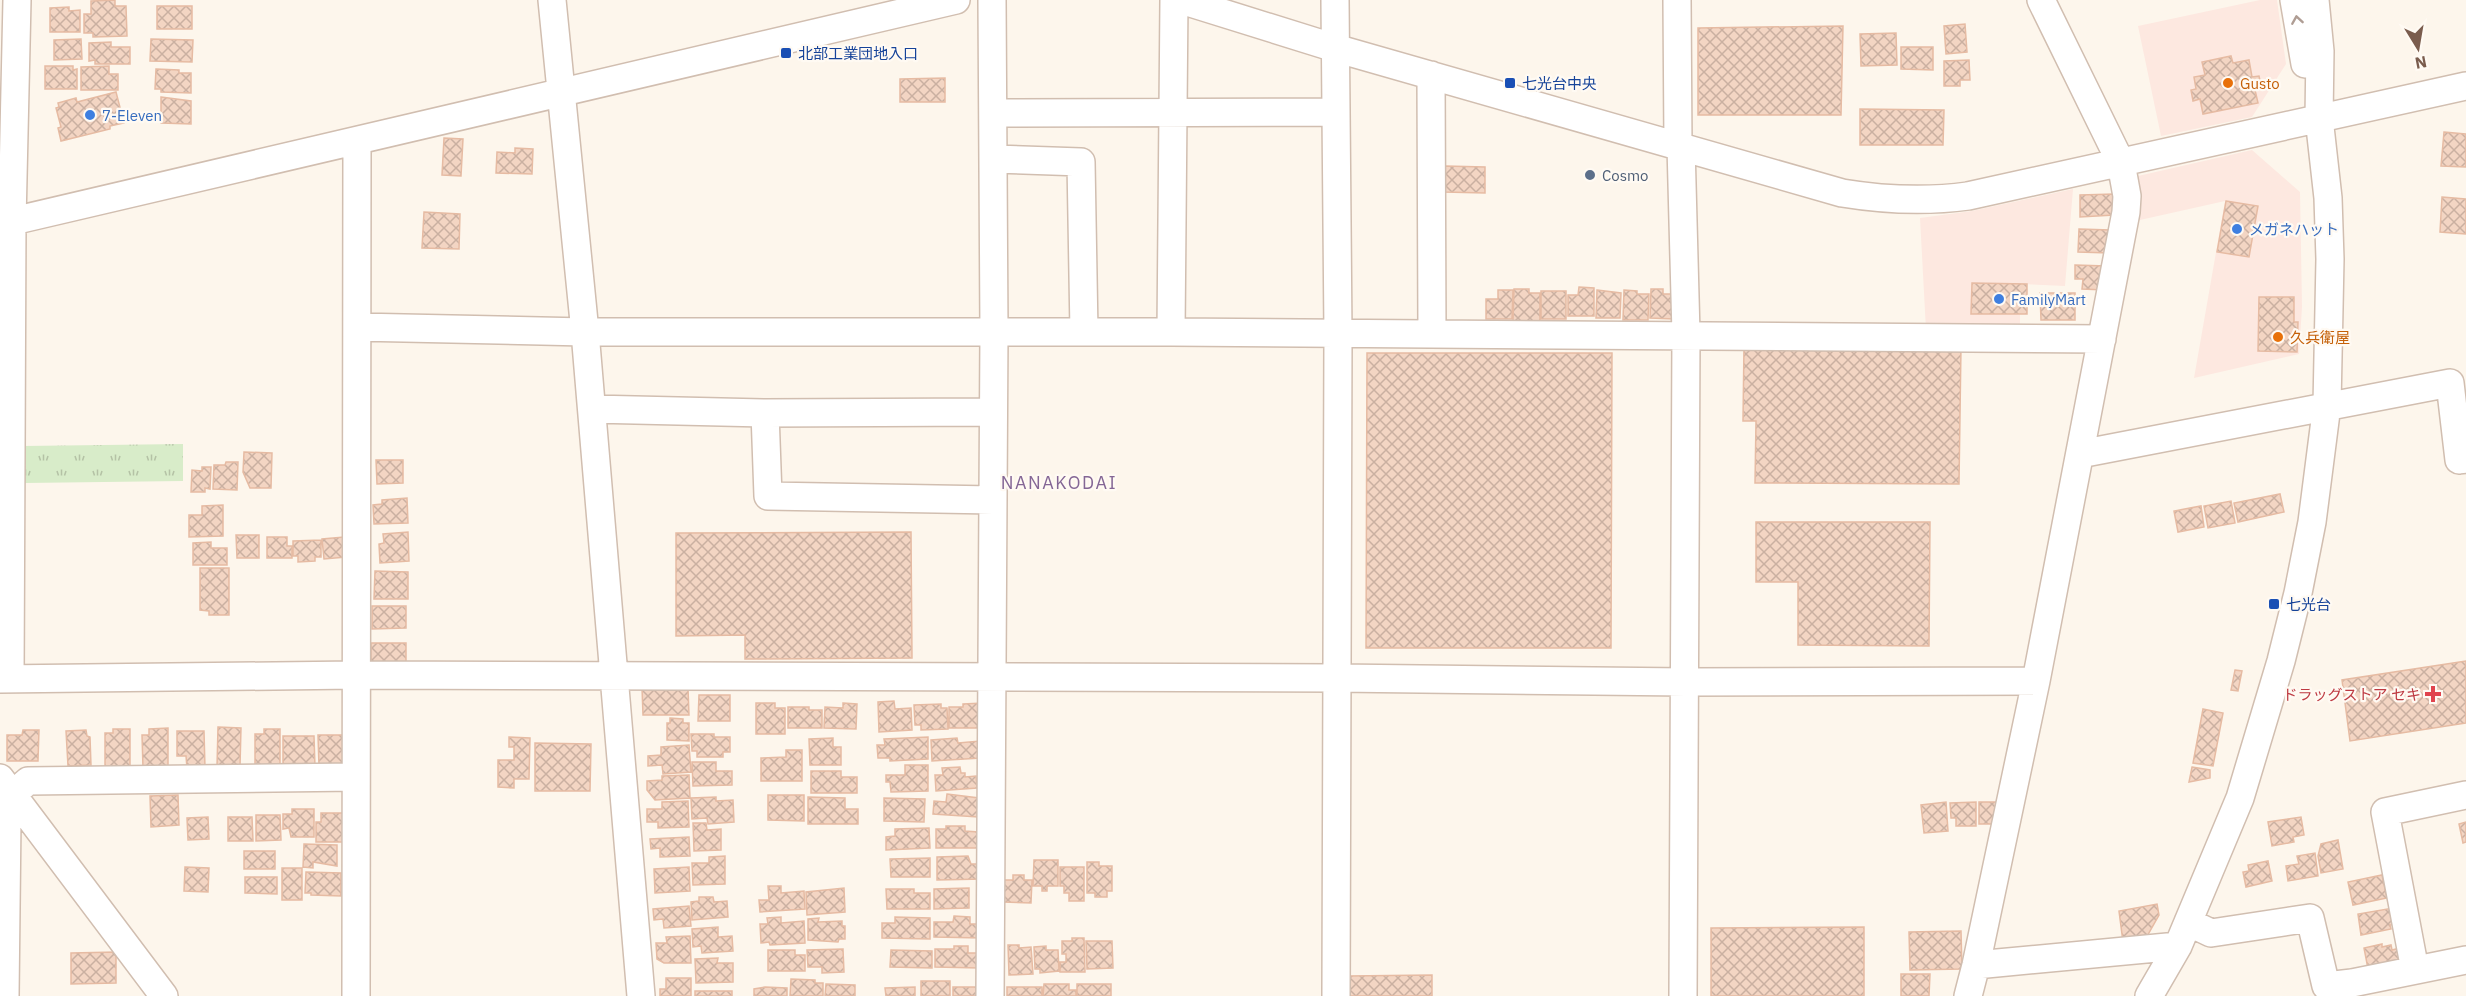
<svg xmlns="http://www.w3.org/2000/svg" width="2466" height="996" font-family="'IBM Plex Sans','Noto Sans JP',sans-serif">
	<style>
		.commercial { fill: #fde8e0 }
		.park { fill: url(#park-tufts) }
		.building { fill: url(#building-cross-hatch); stroke: #e6bba3; stroke-width: 1.5 }
		.lines { fill: none; stroke-linecap: round; stroke-linejoin: round }
		.minor-casing { stroke: #d1beb0; stroke-width: 30 }
		.minor { stroke: #fff; stroke-width: 27 }
		.oneway { stroke: #af9d94 }
		.transit-dot { fill: #1a4fb4; stroke: #fffaf3; stroke-width: 2 }
		.food-dot { fill: #e8710a; stroke: #fffaf3; stroke-width: 2 }
		.shop-dot { fill: #3f7fe0; stroke: #fffaf3; stroke-width: 2 }
		.service-dot { fill: #5c6f8a; stroke: #fffaf3; stroke-width: 2 }
		.health-dot { fill: #e0444e; stroke: #fffaf3; stroke-width: 2 }
		.labels { text-anchor: middle; dominant-baseline: central; stroke-width: 4.5; stroke-linejoin: round; paint-order: stroke }
		.transit-label { font-size: 15px; fill: #164399; stroke: #fffaf3; text-anchor: start }
		.food-label { font-size: 15px; fill: #c56008; stroke: #fffaf3; text-anchor: start }
		.shop-label { font-size: 15px; fill: #366cbe; stroke: #fffaf3; text-anchor: start }
		.service-label { font-size: 15px; fill: #4e5e75; stroke: #fffaf3; text-anchor: start }
		.health-label { font-size: 15px; fill: #be3a42; stroke: #fffaf3; text-anchor: end }
		.quarter-label { font-size: 18px; letter-spacing: 1.5px; fill: #846695; stroke: #fffaf3 }
	</style>
	<defs>
		<pattern id="park-tufts" width="24" height="20" patternUnits="userSpaceOnUse" patternTransform="scale(1.5)"><rect width="24" height="20" fill="#d8ecc9"/><path d="M3 7l-1-3M5 7V3M7 7l1-3M15 17l-1-3M17 17v-4M19 17l1-3" fill="none" stroke="#b4c2a5"/></pattern>
		<pattern id="building-cross-hatch" width="8" height="8" patternUnits="userSpaceOnUse" patternTransform="scale(1.5)"><rect width="8" height="8" fill="#f3d5c3"/><path d="M0 0l8 8M0 8l8-8" fill="none" stroke="#cab0a1"/></pattern>
	</defs>
	<rect width="100%" height="100%" fill="#fdf6ec"/>
	<path class="commercial" d="M2260,0H2277L2286,64L2252,117L2161,136L2138,26Z
		M2252,150L2300,192L2302,307L2299,354L2194,378L2225,201L2131,222L2132,182L2138,176Z
		M2073,189L2065,286L2020,284V330H1926L1920,218L1972,211Z"/>
	<path class="park" d="M183,444V481L25,483L23,446Z"/>
	<path class="building" d="M115,0V6H126L127,36L93,37V33H84V14H91V1Z
		M157,6H192V29H157Z
		M69,7V11L80,10V32H50V8Z
		M1965,24L1967,52L1946,54L1944,26Z
		M1843,26L1841,115H1698V28Z
		M1896,33L1897,65L1861,66L1860,34Z
		M81,39L82,59L54,60V40Z
		M151,39L193,40L192,62L150,61Z
		M111,42V47H130V64H95V60L89,61V43Z
		M1901,47H1933V70L1901,69Z
		M2231,56L2233,63L2249,60L2252,77L2259,76L2262,89L2255,90L2258,103L2203,114L2200,99L2193,101L2191,90L2196,89L2194,77L2205,75L2202,62Z
		M1969,60L1970,80H1960V86H1944V61Z
		M45,66H73V70L77,69V89H45Z
		M109,66V74H118V90H81V67Z
		M156,69L179,70V73H191V93L161,92V89H155Z
		M945,78V102H900V79Z
		M116,92L124,123L110,126V129L61,141L58,128L61,127L56,108L59,107L58,103L76,98L77,102Z
		M161,97L191,101V124L161,123Z
		M1860,109L1944,110L1943,145H1860Z
		M2444,132L2466,134V167L2441,166Z
		M444,138L463,139L461,176L442,175Z
		M515,148L533,149L532,174L496,173L497,152L515,153Z
		M1445,166L1485,167V193L1444,192Z
		M2114,194V215L2080,217V195Z
		M2442,197L2466,199V234L2440,232Z
		M2226,201L2258,206L2249,257L2217,252Z
		M424,212L460,214L459,249L422,248Z
		M2079,229L2110,230L2109,253L2078,252Z
		M2075,265L2106,266L2105,290L2082,289L2083,279H2075Z
		M1972,283L2027,284V314H1971Z
		M1579,287L1594,288V316H1568V295H1578Z
		M1514,289H1529V293H1540V322L1513,321Z
		M1651,289H1663V294H1674V319L1650,318Z
		M1498,290H1513L1512,319H1486V299H1498Z
		M1597,290L1621,293L1620,318H1596Z
		M1624,290L1637,291V294H1649L1648,320H1623Z
		M1541,291H1566V319H1541Z
		M2040,293H2075V320H2041Z
		M2259,297H2294V322H2298L2297,352L2258,351Z
		M1744,345L1961,347L1959,484L1755,483L1756,421H1743Z
		M1367,353H1612L1611,648H1366Z
		M244,452L272,453L271,488H250L243,472Z
		M376,460H403V483L377,484Z
		M226,462H238L237,490L213,489L214,465H225Z
		M202,467H211L210,489L205,488V492H191L192,470L202,471Z
		M2280,494L2284,512L2238,522L2234,503Z
		M407,498L408,523L374,524L373,505L382,504V500Z
		M2231,501L2235,523L2208,528L2204,506Z
		M223,505V536L189,537V515H202V506Z
		M2201,506L2204,527L2178,532L2174,511Z
		M1756,522H1930L1929,646L1798,645V582H1756Z
		M408,532L409,561L380,563L379,544L384,543L383,534Z
		M911,532L912,658L745,659V635L676,636V533Z
		M236,535H259V558H237Z
		M267,537H287V546H292V558H267Z
		M344,537L346,557L324,559L322,539Z
		M321,540V557H315V561L298,562V556H293V541Z
		M211,542V548H227V565H193V543Z
		M200,568H229V615H209V611L200,610Z
		M375,571L408,572V599H374Z
		M372,606H406V628L372,629Z
		M371,643H406V667H371Z
		M2466,661V723L2350,741L2342,680Z
		M2235,670L2242,671L2238,691L2231,690Z
		M642,688H688L689,715H643Z
		M699,695H730V721H698Z
		M894,701L895,709L911,708L912,730L879,732L878,702Z
		M756,703H775V708H785V734H756Z
		M843,703L857,704L856,729L824,728L825,707L843,708Z
		M983,703V728H949V707H963V704Z
		M941,704V708H947L948,729L921,730V725H915L914,705Z
		M788,707H809V710H822V728H788Z
		M2203,709L2223,713L2213,766L2193,763Z
		M670,718L683,719V723H689V741L667,740V723H670Z
		M218,727L241,728L240,767H217Z
		M168,728V767L143,768L142,735H149V729Z
		M113,729H130V767H105V733H113Z
		M264,729H280V768H255V734H264Z
		M23,730H39L38,761H7V735H22Z
		M86,730L87,736L90,737L91,765L68,766L66,731Z
		M177,731H204L205,768H187L186,756H177Z
		M691,734H714V737H730V752H723V757H697V751H692Z
		M318,735H350V766L319,767Z
		M283,736H314L315,767H283Z
		M509,737L530,738L529,779H514V788L498,787V760H514V747H509Z
		M928,737V759L890,761V758H878L877,745H885L884,739Z
		M833,738V747H841V765H810L809,739Z
		M957,738L958,743L980,741L981,758L932,761L931,740Z
		M535,743L591,744L590,791H535Z
		M689,745L691,772L663,774L662,765L648,766V756L661,755V747Z
		M786,750H802V781H761V758L786,757Z
		M692,762H716V771H732V785L693,786Z
		M905,765H928V791L891,792L890,782H886V775H905Z
		M960,767L961,773H965V777L976,776L977,788L936,791L935,775H943L942,768Z
		M2192,767L2210,770V778L2189,782Z
		M811,771H841V777H857V793H811Z
		M689,775L690,798L655,800L647,790V781L662,780V776Z
		M947,794L979,798L978,817L933,814L934,801L946,802Z
		M178,795L179,825L151,827L150,796Z
		M768,795H804V821L768,820Z
		M716,797V801L733,800L734,822L708,824L707,818L692,819L691,798Z
		M808,797L845,798V809H858V824H808Z
		M884,798L925,799L924,822L884,821Z
		M688,801L689,827L658,828V822H647V809H662V802Z
		M1946,802L1948,831L1924,833L1921,805Z
		M1976,802V826H1956V818H1951L1950,803Z
		M1979,802H2003V824H1979Z
		M292,809H314V837H291L289,828L283,829V814H292Z
		M321,813H352L351,842H316V822H321Z
		M256,815H280L281,840L256,841Z
		M208,817L209,839L188,840L187,818Z
		M228,817H252L253,841H228Z
		M2301,817L2304,835L2293,837L2294,842L2272,846L2268,822Z
		M2466,822V842L2463,843L2459,824Z
		M693,823H706L707,830L721,829V850L694,851Z
		M946,826H965V831L978,832L977,848H936V829H946Z
		M929,828L930,848L886,850V837L895,836V829Z
		M689,837L690,856L660,857V848L651,849L650,839Z
		M2338,840L2343,869L2321,873L2318,856L2321,844Z
		M304,844L337,845V866L313,862V868L303,867Z
		M244,851H275V869H244Z
		M2315,853L2318,876L2288,881L2286,866L2299,864L2297,856Z
		M725,856V884L693,885L692,863H709V857Z
		M968,856L971,864H983V879L937,880V857Z
		M930,858V877H891L890,859Z
		M1034,860H1058V886H1047V891H1042V886H1033Z
		M2268,861L2272,881L2246,887L2243,872L2249,871L2248,865Z
		M1087,862H1099V866H1112V891H1107V897H1095V893H1087Z
		M185,867L209,868L208,892L184,891Z
		M689,867L690,891L655,893L654,869Z
		M1060,867H1084V901H1069V893H1064V886H1060Z
		M282,868H302V900H282Z
		M306,872L341,873V896L311,895V893H305Z
		M1013,875H1024V880H1032L1031,903L1003,902L1004,880H1013Z
		M2382,875L2387,898L2353,905L2348,882Z
		M245,877H277V894L245,893Z
		M768,886H781V893L804,891L805,909L760,912L759,900H769Z
		M844,888L845,912L807,915L806,892Z
		M969,888V908L934,909V889Z
		M886,889H914V893H930V909H887Z
		M699,897H713L714,902L727,901L728,917L692,920L691,902L699,901Z
		M2157,904L2159,915L2146,938L2123,942L2119,911Z
		M689,906L691,926L664,928L663,919L654,920L653,909Z
		M2393,908L2396,924L2390,925L2391,929L2361,935L2358,914Z
		M954,916L970,917V924H981V938L934,937V922H953Z
		M781,917V923L804,921L805,943L770,945L769,942L761,943L760,924H768L767,918Z
		M895,917L930,918V939L882,938V923H895Z
		M819,918L818,922L842,921V926H845V939H839L838,942L808,940V919Z
		M718,927V937L732,936L733,951L702,953L701,946L693,947L692,929Z
		M1864,927V996H1711V928Z
		M1961,931L1962,969L1910,970L1909,932Z
		M690,936L691,963H664L657,959L656,943H667L666,937Z
		M1072,938H1084L1085,972H1060V962H1066V954H1062V941H1072Z
		M1086,941H1112L1113,968L1087,969Z
		M2382,944V947L2391,945L2392,950L2400,948L2404,968L2369,974L2364,948Z
		M1008,945H1019V948L1031,947L1033,974L1009,975Z
		M954,946H968V953H979V968L935,967V949H954Z
		M1046,946V950H1058L1059,971L1040,973V969H1035L1034,947Z
		M843,949L844,972L822,973V967H808L807,950Z
		M768,950H795V955H805V971H768Z
		M891,950L932,951V968L890,967Z
		M116,952V983L71,984V953Z
		M718,958L717,963H733V982L696,983L695,959Z
		M1901,974H1930L1929,996H1901Z
		M1432,975V996H1348V976Z
		M666,978H691V996H660V989H666Z
		M791,979L815,980V983H823V996H790Z
		M921,981H950V996H921Z
		M826,984L855,985V996H825Z
		M1044,984H1069V990H1076V996H1043Z
		M1077,984H1111V996H1077Z
		M765,987L787,988V996H754V989Z
		M915,987V996H886L885,988Z
		M953,987H983V996H953Z
		M1007,987H1042V996H1007Z
		M695,991H732V996H695Z"/>
	<g class="lines">
		<g class="minor-casing">
			<path id="minor" d="M552,0L585,332L641,996
				M1181,0L1335,48L1842,193C1885,200 1924,202 1968,196L2466,86
				M1335,0L1338,334L1336,996
				M1677,0L1678,145
				M2294,0L2305,64
				M1431,75L1432,334
				M993,113L1336,112
				M1681,146L1686,334L1683,996
				M993,159L1081,162L1084,332
				M0,224L956,0
				M357,327L585,332H1171L2102,339
				M1171,332L1174,0
				M592,409L765,413L993,412
				M765,413L768,496L993,500
				M2080,454L2450,383L2459,460L2466,459
				M0,679L356,675L1337,678L1686,682L2036,681
				M10,679L12,222L17,0
				M0,778L164,996
				M2188,922L2211,933L2310,918L2326,986L2352,983L2466,960
				M1976,965L2178,946
				M2415,970L2385,812L2466,795
				M5,996L7,819L13,794L28,781L356,777
				M356,996L357,141
				M990,996L994,332L992,0
				M1968,996L1976,965L2036,681L2126,212L2127,196L2121,163L2041,0
				M2149,996L2178,946L2240,798L2281,661L2298,593L2312,522L2327,405L2330,259L2328,198L2319,118L2320,51L2315,0"/>
		</g>
		<use href="#minor" class="minor"/>
	</g>
	<defs><path id="oneway-chevron" d="M-2-3.5L2.5 0L-2 3.5" fill="none" stroke-width="1.6" stroke-linecap="round" stroke-linejoin="round" transform="scale(1.5)"/></defs>
	<use class="oneway" href="#oneway-chevron" transform="translate(2297 20) rotate(-99)"/>
	<g class="transit-dot">
		<rect x="780" y="47" width="12" height="12" rx="3"/>
		<rect x="1504" y="77" width="12" height="12" rx="3"/>
		<rect x="2268" y="598" width="12" height="12" rx="3"/>
	</g>
	<g class="food-dot">
		<circle cx="2228" cy="83" r="6"/>
		<circle cx="2278" cy="337" r="6"/>
	</g>
	<g class="shop-dot">
		<circle cx="90" cy="115" r="6"/>
		<circle cx="2237" cy="229" r="6"/>
		<circle cx="1999" cy="299" r="6"/>
	</g>
	<circle class="service-dot" cx="1590" cy="175" r="6"/>
	<path class="health-dot" d="M2430 685h6v6h6v6h-6v6h-6v-6h-6v-6h6z"/>
	<g class="labels">
		<g class="transit-label">
			<text x="798" y="53">北部工業団地入口</text>
			<text x="1522" y="83">七光台中央</text>
			<text x="2286" y="604">七光台</text>
		</g>
		<g class="food-label">
			<text x="2240" y="83">Gusto</text>
			<text x="2290" y="337">久兵衛屋</text>
		</g>
		<g class="shop-label">
			<text x="102" y="115">7-Eleven</text>
			<text x="2249" y="229">メガネハット</text>
			<text x="2011" y="299">FamilyMart</text>
		</g>
		<g class="service-label">
			<text x="1602" y="175">Cosmo</text>
		</g>
		<g class="health-label">
			<text x="2421" y="694">ドラッグストア セキ</text>
		</g>
		<g class="quarter-label">
			<text x="1059" y="482">NANAKODAI</text>
		</g>
	</g>
	<g transform="translate(2418 48) rotate(169)" stroke="#fffaf3" stroke-width="4.5" paint-order="stroke">
	<path d="M0-4.5L10 22L0 15L-10 22Z" fill="#7a5c4d"/>
	<text y="-9" font-size="16" font-weight="bold" text-anchor="middle" fill="#7a5c4d">N</text>
	</g>
</svg>
